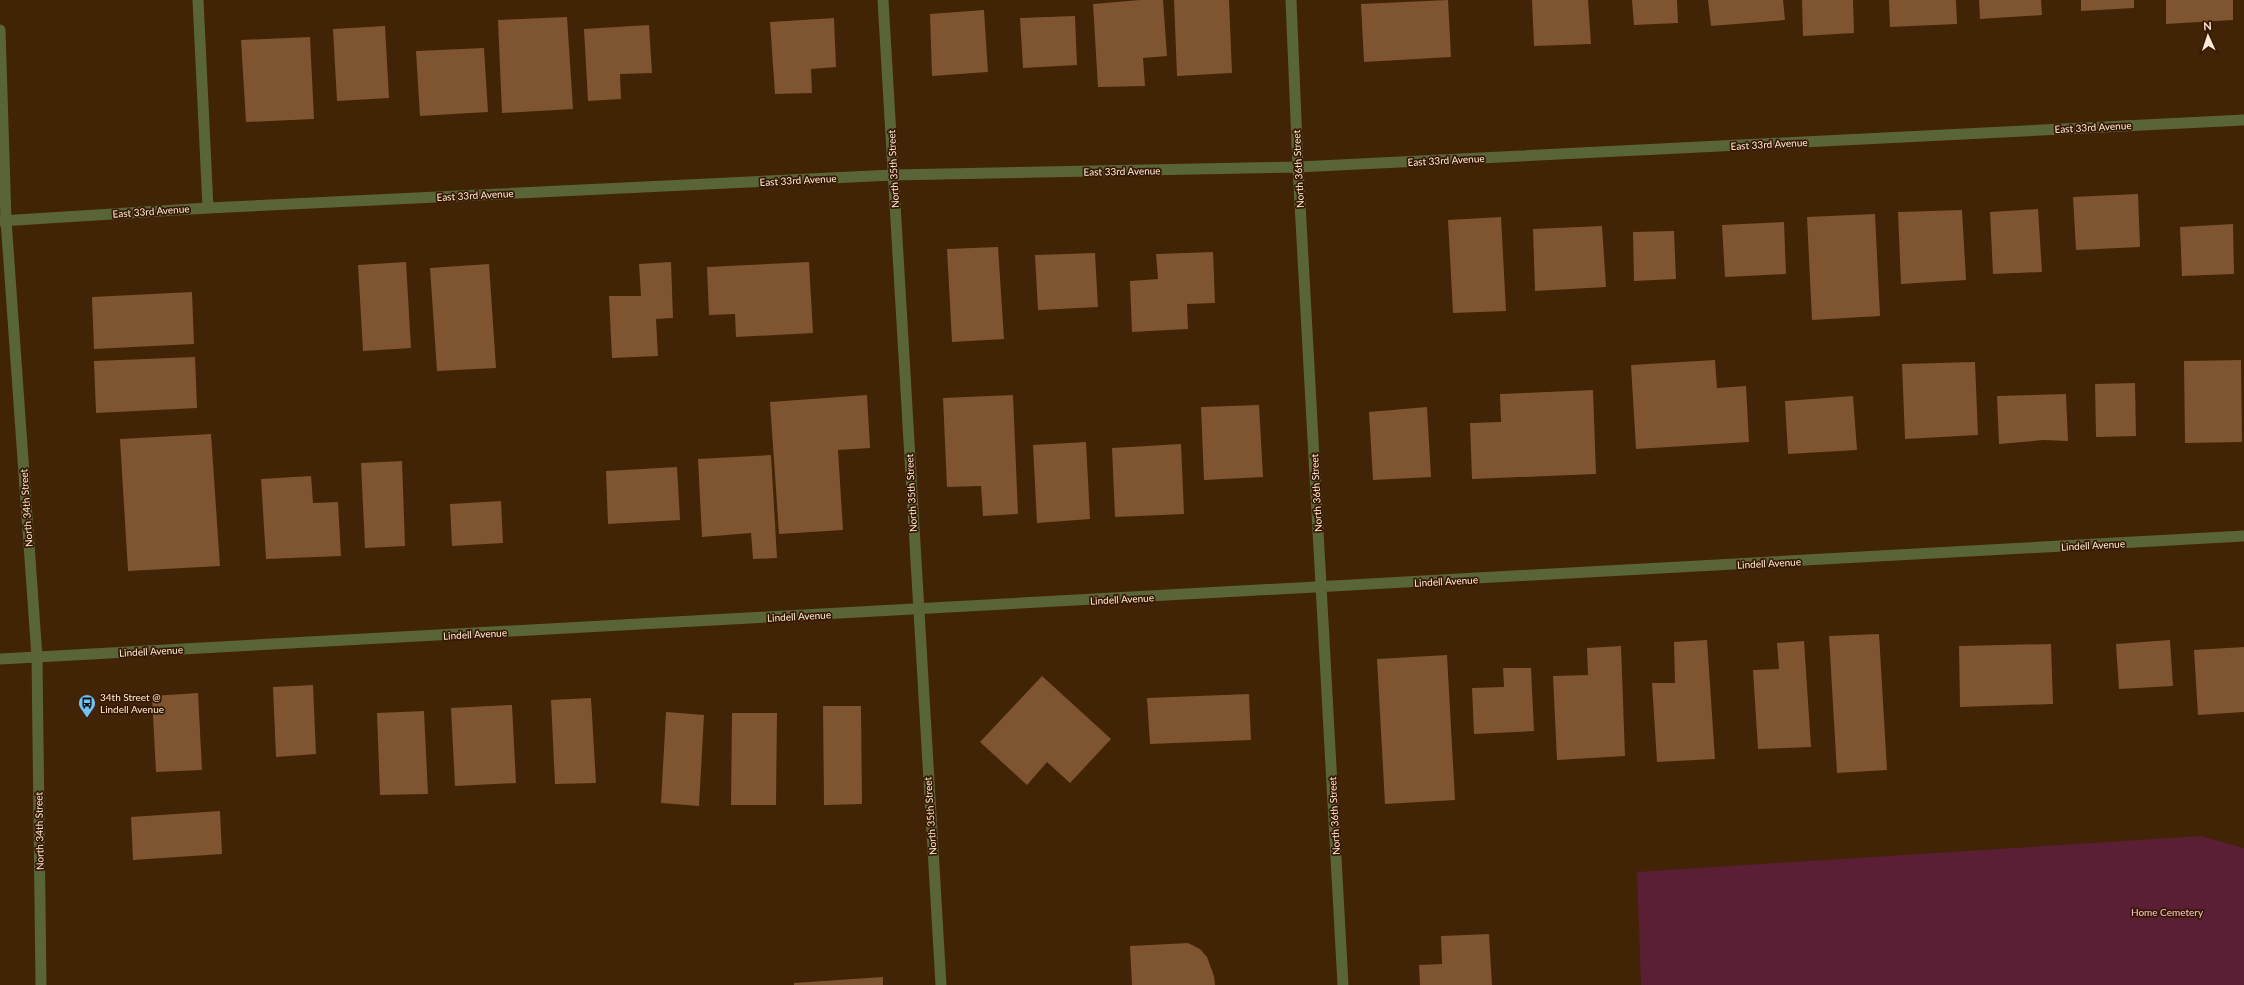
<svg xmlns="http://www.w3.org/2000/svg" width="2244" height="985" font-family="Lato,sans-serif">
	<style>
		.green { fill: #5a1e35 }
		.building { fill: #7f5430 }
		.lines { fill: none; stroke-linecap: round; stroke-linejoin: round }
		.service { stroke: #596437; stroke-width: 11 }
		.minor { stroke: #596437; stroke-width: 11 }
		.tertiary { stroke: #596437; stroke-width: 11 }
		.labels { text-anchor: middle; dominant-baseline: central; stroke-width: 3.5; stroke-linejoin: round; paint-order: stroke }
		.street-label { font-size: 10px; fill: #ffeada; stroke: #361900 }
		.poi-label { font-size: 10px; fill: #ffeada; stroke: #361900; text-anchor: start }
		.park-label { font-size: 10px; fill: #ffc2d4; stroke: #361900 }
	</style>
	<rect width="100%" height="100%" fill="#412305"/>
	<path class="green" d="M2201,836L2244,848V985H1641L1637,872Z"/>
	<path class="building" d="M1140,0H1163L1167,56L1143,58L1145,86L1098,87L1093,4Z
		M1174,0H1229L1232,73L1177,76Z
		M1448,0L1451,57L1364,62L1361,4Z
		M1532,0H1588L1591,44L1534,46Z
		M1632,0H1677L1678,23L1634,25Z
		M1708,0H1783L1785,20L1711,26Z
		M1802,0H1853L1854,33L1803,36Z
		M1889,0H1956L1957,24L1890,27Z
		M1979,0H2041L2042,15L1980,19Z
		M2081,0H2134V8L2081,11Z
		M2166,0H2233V20L2166,24Z
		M984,10L988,72L932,76L930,14Z
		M1075,16L1077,65L1023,68L1020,18Z
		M567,17L573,109L502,113L498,20Z
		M834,18L836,67L811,69L812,93L775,94L770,22Z
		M649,25L652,73L620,74L621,99L588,101L584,29Z
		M385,26L389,98L337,101L333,29Z
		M310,37L314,119L246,122L241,40Z
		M484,48L488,112L420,116L416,51Z
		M2138,194L2140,247L2076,250L2073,197Z
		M2038,209L2042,272L1993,274L1990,212Z
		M1962,210L1966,280L1901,284L1898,212Z
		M1875,214L1880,316L1812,320L1807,217Z
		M1501,217L1506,311L1453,313L1448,220Z
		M1784,222L1786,274L1725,277L1722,225Z
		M2233,224L2234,274L2182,276L2180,227Z
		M1602,226L1606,287L1535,291L1533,229Z
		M1674,231L1676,279L1634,281L1633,232Z
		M998,247L1004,339L952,342L947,249Z
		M1213,252L1215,303L1187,304L1188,329L1132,332L1130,281L1158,279L1156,254Z
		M1095,253L1098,307L1038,310L1035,255Z
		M406,262L411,348L363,351L358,265Z
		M671,262L673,318L656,319L658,356L612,358L609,296H641L639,264Z
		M809,262L813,333L736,337L735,314L709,315L707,267Z
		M489,264L496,368L437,371L430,268Z
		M192,292L194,344L94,349L92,297Z
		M195,357L197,408L96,413L94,361Z
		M1715,360L1717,388L1746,386L1749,442L1636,449L1631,365Z
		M2241,360L2242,442L2185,443L2184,361Z
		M1975,362L1978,435L1905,439L1902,364Z
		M2135,383L2136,436L2096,437L2095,384Z
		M1593,390L1596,474L1472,479L1470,423L1501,422L1500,394Z
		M2066,394L2068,441L2044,440L1999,444L1997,396Z
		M867,395L870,448L838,450L843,530L779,534L770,402Z
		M1013,395L1018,514L983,516L981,486L947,487L943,398Z
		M1853,396L1857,450L1788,454L1785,401Z
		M1259,405L1263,477L1204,480L1201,407Z
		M1427,407L1431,477L1373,480L1369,412Z
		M211,434L220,566L128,571L120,439Z
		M1086,442L1090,519L1037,523L1033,445Z
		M1181,444L1184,514L1115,517L1112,448Z
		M771,455L777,558L753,559L751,533L702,537L698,459Z
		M402,461L405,546L365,548L361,463Z
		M677,467L680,520L608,524L606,471Z
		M311,476L313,503L338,502L341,556L266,559L261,479Z
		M501,501L503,543L452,546L450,504Z
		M1879,634L1887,770L1837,773L1829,636Z
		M1707,640L1715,759L1657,762L1652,683H1675L1674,642Z
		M2170,640L2173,686L2119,689L2116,644Z
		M1804,641L1811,747L1758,749L1753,670L1779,669L1777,643Z
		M2051,644L2053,704L1960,707L1959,646Z
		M1621,646L1625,756L1557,760L1553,676L1588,675L1587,648Z
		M2244,647V712L2198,715L2194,650Z
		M1447,655L1455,800L1385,804L1377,659Z
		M1503,668H1531L1534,731L1474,734L1472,688L1504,687Z
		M1042,676L1111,739L1070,783L1047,762L1027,785L980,742Z
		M313,685L316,754L276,757L273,687Z
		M198,693L202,770L156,772L152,696Z
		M1249,694L1251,740L1150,744L1147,698Z
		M591,698L596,783L555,784L551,700Z
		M512,705L516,783L455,786L451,708Z
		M823,706H861L862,804L824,805Z
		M424,711L428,794L380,795L377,713Z
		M666,712L704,715L699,806L661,803Z
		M732,713H777L776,805H731Z
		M220,811L222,854L133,860L131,817Z
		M1489,934L1492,985H1420L1419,965L1442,964L1441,936Z
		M1188,943L1200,949L1207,957L1214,976L1215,985H1132L1130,946Z
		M883,977V985H794V983Z"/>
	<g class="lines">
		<path class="service" d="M198,0L208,208"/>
		<path class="minor" d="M883,0L941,985
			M1291,0L1298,167L1343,985
			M0,221L208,208L893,175L1298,167L2244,120
			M0,659L2244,536"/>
		<path class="tertiary" d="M0,30L6,220L37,657L41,985"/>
	</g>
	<defs>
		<g id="bus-pin" transform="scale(0.9)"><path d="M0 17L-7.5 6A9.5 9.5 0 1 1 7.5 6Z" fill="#73c1f5" stroke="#361900"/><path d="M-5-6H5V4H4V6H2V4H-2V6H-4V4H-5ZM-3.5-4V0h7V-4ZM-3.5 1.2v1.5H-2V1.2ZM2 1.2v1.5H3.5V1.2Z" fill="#111"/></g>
	</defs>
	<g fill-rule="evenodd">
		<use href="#bus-pin" x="87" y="703"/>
	</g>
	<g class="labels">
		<g class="street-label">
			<text transform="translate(2093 127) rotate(-3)">East 33rd Avenue</text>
			<text transform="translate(1769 144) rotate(-3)">East 33rd Avenue</text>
			<text transform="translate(1446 160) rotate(-3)">East 33rd Avenue</text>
			<text transform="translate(893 169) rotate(-93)">North 35th Street</text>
			<text transform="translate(1298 169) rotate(-93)">North 36th Street</text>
			<text transform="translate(1122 171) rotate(-1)">East 33rd Avenue</text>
			<text transform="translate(798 180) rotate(-3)">East 33rd Avenue</text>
			<text transform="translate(475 195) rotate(-3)">East 33rd Avenue</text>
			<text transform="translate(151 211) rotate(-4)">East 33rd Avenue</text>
			<text transform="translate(911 493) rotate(-93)">North 35th Street</text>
			<text transform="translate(1316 493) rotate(-93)">North 36th Street</text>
			<text transform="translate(26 508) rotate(-94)">North 34th Street</text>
			<text transform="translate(2093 545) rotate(-3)">Lindell Avenue</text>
			<text transform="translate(1769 563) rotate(-3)">Lindell Avenue</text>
			<text transform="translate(1446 581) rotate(-3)">Lindell Avenue</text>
			<text transform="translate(1122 599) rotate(-3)">Lindell Avenue</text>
			<text transform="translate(799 616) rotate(-3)">Lindell Avenue</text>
			<text transform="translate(475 634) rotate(-3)">Lindell Avenue</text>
			<text transform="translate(151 651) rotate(-3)">Lindell Avenue</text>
			<text transform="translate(930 816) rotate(-94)">North 35th Street</text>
			<text transform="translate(1334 816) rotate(-93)">North 36th Street</text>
			<text transform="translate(39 831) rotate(-91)">North 34th Street</text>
		</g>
		<g class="poi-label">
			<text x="100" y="697">34th Street @<tspan x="100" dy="12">Lindell Avenue</tspan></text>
		</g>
		<g class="park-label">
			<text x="2167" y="912">Home Cemetery</text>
		</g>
	</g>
	<g transform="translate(2208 36) rotate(357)" stroke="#361900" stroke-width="3" paint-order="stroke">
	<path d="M0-3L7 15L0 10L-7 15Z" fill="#ffeada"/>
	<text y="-6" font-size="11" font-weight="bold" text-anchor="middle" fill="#ffeada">N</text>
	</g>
</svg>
